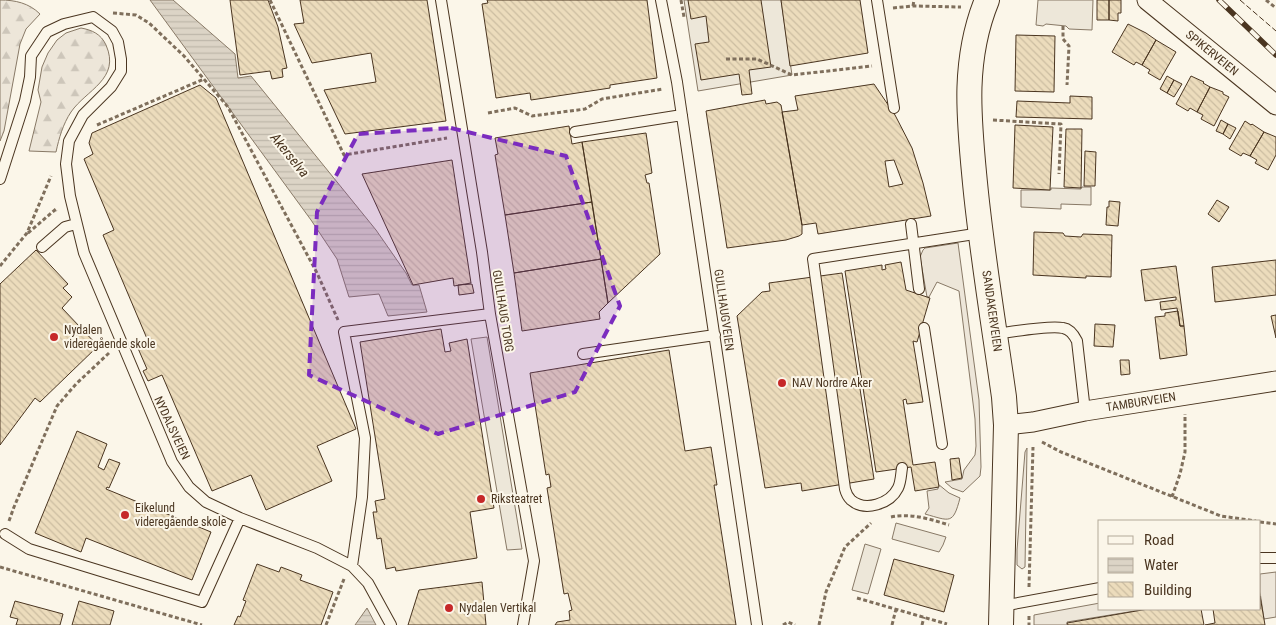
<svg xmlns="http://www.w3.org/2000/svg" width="1276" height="625" font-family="'Roboto Condensed',sans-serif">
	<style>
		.grass { fill: #ede6d9; stroke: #887966 }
		.forest { fill: url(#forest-firs); stroke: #887966 }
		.parking { fill: #ede7d9; stroke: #887966 }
		.water { fill: url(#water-rules); stroke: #887966 }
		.building { fill: url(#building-back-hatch); stroke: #4a3520; fill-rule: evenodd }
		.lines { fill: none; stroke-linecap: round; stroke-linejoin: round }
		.service-casing { stroke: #4a3520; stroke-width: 12 }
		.minor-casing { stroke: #4a3520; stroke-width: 21 }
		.tertiary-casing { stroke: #4a3520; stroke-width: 26 }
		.path { stroke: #7f6f5c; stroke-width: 3; stroke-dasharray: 4 2.5; stroke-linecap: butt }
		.service { stroke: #fbf6e9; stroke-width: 10 }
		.minor { stroke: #fbf6e9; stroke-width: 19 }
		.tertiary { stroke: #fbf6e9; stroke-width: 24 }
		.rail-casing { stroke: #4a3520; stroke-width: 5.5 }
		.rail { stroke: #fbf6e9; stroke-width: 4; stroke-dasharray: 11; stroke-linecap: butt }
		.fence { stroke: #4a3520; stroke-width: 1; stroke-dasharray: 6 2.5; stroke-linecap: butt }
		.marked { fill: #7b2cbf; fill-opacity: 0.2; stroke: #7b2cbf; stroke-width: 4; stroke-dasharray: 10 6; stroke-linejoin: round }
		.poi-dot { fill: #c62828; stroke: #fbf6e9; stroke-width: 2 }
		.labels { text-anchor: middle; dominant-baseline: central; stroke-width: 4; stroke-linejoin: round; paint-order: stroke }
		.street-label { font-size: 12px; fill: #4a3520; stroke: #fbf6e9 }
		.poi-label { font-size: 12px; fill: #4a3520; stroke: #fbf6e9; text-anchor: start }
		.water-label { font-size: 14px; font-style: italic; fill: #4a3520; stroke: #fbf6e9 }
	</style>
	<defs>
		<pattern id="forest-firs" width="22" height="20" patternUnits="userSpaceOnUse" patternTransform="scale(1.25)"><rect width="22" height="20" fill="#ede6d9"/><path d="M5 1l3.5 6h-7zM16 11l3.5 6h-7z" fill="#cdc6ba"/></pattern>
		<pattern id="water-rules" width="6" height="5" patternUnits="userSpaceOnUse" patternTransform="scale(1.25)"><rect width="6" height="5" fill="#dcd4c6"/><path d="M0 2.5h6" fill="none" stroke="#beb7aa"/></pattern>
		<pattern id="building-back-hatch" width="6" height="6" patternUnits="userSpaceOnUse" patternTransform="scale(1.25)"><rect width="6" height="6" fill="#ecdcbc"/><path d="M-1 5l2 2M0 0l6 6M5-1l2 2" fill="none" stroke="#ccbda1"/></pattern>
	</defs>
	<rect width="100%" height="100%" fill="#fbf6e9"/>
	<path class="grass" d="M958,243L979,400L981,467L980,476L963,492L952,488L945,482L962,479L964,470L975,455L976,446L975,419L959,291L937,282L929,297H927L920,257L923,250L925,248Z
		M1027,448L1025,567L1022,569L1017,565V550L1025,452Z
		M938,484L949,493L960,498C953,525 950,521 925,514L929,508L927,491L938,489Z
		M1276,572V617L1264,619L1260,592V574Z
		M1100,603V609H1147L1067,622V625H1034V615Z"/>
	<path class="forest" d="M0,0C15,0 29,3 40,14L26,29L20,44L4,131L0,141Z
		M81,28C92,30 101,34 106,45C121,79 86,90 71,112C63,124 59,138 56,152L29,151L41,102L38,90L42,67L48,53L57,40L66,33Z"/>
	<path class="parking" d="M684,0H781L792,75L698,91Z
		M1038,0H1093L1092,30L1069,29L1066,26L1046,24L1043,26L1036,25Z
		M1082,187H1091V205L1061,204V209L1021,207V190H1051V188L1081,189Z
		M487,337L522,549L507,550L471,339Z
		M896,523L946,537L943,545L939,552L892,539Z
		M865,544L881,549L868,594L852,590Z"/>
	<path class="water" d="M150,0H173L235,54L238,78L251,76L376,230L406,273L412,285H419L427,312L388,316L379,294L349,297L337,259L311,220Z
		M367,608L376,625H355Z"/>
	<path class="building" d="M230,0H268L278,27L287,68L282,69L283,77L272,79L270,71L240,75Z
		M300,0H427L446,121L345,134L324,90L376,82L371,53L312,63L294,24L304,23Z
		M487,0H647L657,78L610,85V88L531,100L530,93L496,98L482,4L488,3Z
		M688,0H761L771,67L749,70L752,94L742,95L739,74L701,80L695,44L709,42L706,16L691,19Z
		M781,0H860L868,53L790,66Z
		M1097,0H1109V20H1097Z
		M1109,0H1121V13H1118V21L1109,20Z
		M1128,24L1146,33L1156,40L1142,65L1136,62L1134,65L1112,52Z
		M1016,35L1055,36L1054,92L1015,91Z
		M1156,40L1176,52L1160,80L1148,73L1150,70L1142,65Z
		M1167,76L1174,80L1167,93L1160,89Z
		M1191,76L1204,82L1203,83L1210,87L1197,112L1190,108L1188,111L1176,104Z
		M1174,80L1182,84L1174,97L1167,93Z
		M874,84L895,115L912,148L923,183L931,216L818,234L816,223L802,225L782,112L798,110L795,96ZM894,160L903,184L889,187L885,161Z
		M200,85L216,98L356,429L317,446L332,481L266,510L251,475L212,491L162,375L148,381L143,371L147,369L137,346L148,341L103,235L114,230L84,159L93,154L89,143L92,133Z
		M1210,87L1223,92V94L1229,97L1214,126L1201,119L1203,115L1197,112Z
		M1070,96L1092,97V119L1016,117L1017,101L1070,103Z
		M765,100L766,104L777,102L781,105L802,225V234L799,236L786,240L727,248L706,111Z
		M1221,120L1228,124L1223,134L1216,131Z
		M1245,121L1251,125L1252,124L1264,132L1250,156L1243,153L1241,156L1229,149Z
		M1228,124L1236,128L1230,139L1223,134Z
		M1015,125L1053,127L1050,190L1013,188Z
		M569,126L572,144L582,142L592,202L505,215L495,155L498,154L495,138Z
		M1066,129H1082L1081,188L1064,187Z
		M1264,132L1276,137V155L1268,170L1255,163L1257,160L1250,156Z
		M646,133L652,173L645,175L647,183H649L660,254L608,303L582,142Z
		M1085,151L1096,152L1095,186H1084Z
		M452,160L471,283L454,286L453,278L413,285L362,174Z
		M1217,200L1229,207L1219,222L1208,214Z
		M1109,201L1120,202L1118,226L1106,225L1107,207H1109Z
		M592,202L601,259L514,273L505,215Z
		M1034,232L1063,233L1065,236L1081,237L1083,234L1112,235L1111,277L1086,276V278L1033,275Z
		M36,250L68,284L63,288L72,297L62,308L98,346L40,402L35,398L0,445V284Z
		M601,259L608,303L599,312L600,319L522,331L514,273Z
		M1276,260V295L1215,302L1212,267Z
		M901,262L906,290L930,298L917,342L913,341L923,402L907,404L906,399L903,400L913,465L935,462L939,487L915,491L911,467L876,472L845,271L882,265V270L886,269L885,265Z
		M1176,266L1184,326H1180L1177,308L1161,310L1160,302L1176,300V297L1145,301L1141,270Z
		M842,273L874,479L802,491L801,483L765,488L737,316L762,292L770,291L769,283Z
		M472,284L474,293L459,295L458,285Z
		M1178,311L1180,326H1184L1187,355L1160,359L1155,317L1165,316V313Z
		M1276,315V338L1271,316Z
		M1095,324L1115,325L1113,347L1094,346Z
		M441,329L445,352L451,351L449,343L467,339L494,508L470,512L477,558L396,571L395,567L386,569L381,538L377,539L373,512H377L375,501L385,499L360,342Z
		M669,350L685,451L711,447L717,485H714L736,625H555L557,622L570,620L569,611L572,610L568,593L564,594L547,488L551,487L549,474L546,475L530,373Z
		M1120,360H1129L1130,374L1121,375Z
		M77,431L107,444L98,467L104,470L109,459L120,463L109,488L107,487L106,489L211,532L192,580L86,538L81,552L35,533Z
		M959,458L962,478L952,480L950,459Z
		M894,559L954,575L944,612L884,595Z
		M257,564L279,572L281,567L302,575L300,580L333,592L321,625H234L238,616L240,617L246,601L243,600Z
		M482,582L486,625H408L419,590Z
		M1260,596L1265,625H1205L1215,623L1213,609H1260Z
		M15,601L63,614L60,625H16L18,619L10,617Z
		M79,601L114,611L110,625H72Z
		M1148,609H1201L1204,625H1068L1067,623Z"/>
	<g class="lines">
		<g class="service-casing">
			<path id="service" d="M441,0L482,252L490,314L534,561L523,625
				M661,0L677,82L757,625
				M877,0L894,108
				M575,132L682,115
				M0,179L25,101L30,77L31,56L47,32L64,24L93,17L112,31L118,42L121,59V71L111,87L83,115L69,141L66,164L70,196L84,253L172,462L189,487L206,502L240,518L317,548L352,566L368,583L391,625
				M911,224L919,289
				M42,247L65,227L76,224
				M924,328L942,444
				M996,334C1011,332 1049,325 1063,328C1070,329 1074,335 1077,341L1085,411
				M583,354L715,335
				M902,468C901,474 901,482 898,488C890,504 865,512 851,500C848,497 846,493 845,489L813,259L981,233
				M5,534L29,549L202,602L240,518
				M1260,558H1276
				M352,566L362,497L365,438L344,332L490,314
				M1002,606L1100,588"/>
		</g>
		<g class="minor-casing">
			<path id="minor" d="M1147,0L1276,105
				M1006,425L1033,422L1085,411L1276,381"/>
		</g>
		<g class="tertiary-casing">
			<path id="tertiary" d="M987,0C962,61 969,120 975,183C982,255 994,326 1004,397L1006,425L1001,625"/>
		</g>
		<path class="path" d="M270,0L344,155L447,138
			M681,0L684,17
			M1266,0L1276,8
			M913,6L914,0
			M893,8L913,6L961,7
			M113,13L136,15L149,23L184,56L228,107L317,273L338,320
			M1063,26V39L1069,46L1067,85
			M726,59H757L792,75L872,66
			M488,113L515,108L532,116L585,109L602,99L663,89
			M993,120L1061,124L1059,174
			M97,125L204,79
			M28,233L56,209L57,211
			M0,266L27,233L51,176
			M1042,442L1061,452L1221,516L1256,521
			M1172,497L1180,474L1185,452V414
			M891,517C911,513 930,519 949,525
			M9,521L14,507L57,406L76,384L109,353
			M1260,522L1276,524
			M0,567L202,625
			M1029,587L1033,447
			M857,598L947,624
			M1029,616V625
			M326,625L344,579
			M783,625L788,622L795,625
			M819,625L826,592L845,547L871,523
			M892,625L896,609
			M922,625L924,617"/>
		<use href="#service" class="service"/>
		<use href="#minor" class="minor"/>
		<use href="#tertiary" class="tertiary"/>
		<g class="rail-casing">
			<path id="rail" d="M1219,0L1276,55"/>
		</g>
		<use href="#rail" class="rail"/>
		<path class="fence" d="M1240,0L1276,31"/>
	</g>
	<path class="marked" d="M451,128L566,156L620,306L575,392L438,434L309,375L317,212L358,134Z"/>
	<g class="poi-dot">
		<circle cx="54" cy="337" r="5"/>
		<circle cx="782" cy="383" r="5"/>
		<circle cx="481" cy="499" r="5"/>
		<circle cx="125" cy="515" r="5"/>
		<circle cx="449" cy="608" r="5"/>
	</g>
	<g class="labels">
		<g class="street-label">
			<text transform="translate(1212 53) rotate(39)">SPIKERVEIEN</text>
			<text transform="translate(724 310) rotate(82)">GULLHAUGVEIEN</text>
			<text transform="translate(503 311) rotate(81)">GULLHAUG TORG</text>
			<text transform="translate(992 311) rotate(82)">SANDAKERVEIEN</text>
			<text transform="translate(1141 402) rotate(-9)">TAMBURVEIEN</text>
			<text transform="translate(172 428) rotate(65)">NYDALSVEIEN</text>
		</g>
		<g class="poi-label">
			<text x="64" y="330">Nydalen<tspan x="64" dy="14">videregående skole</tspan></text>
			<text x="792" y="383">NAV Nordre Aker</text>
			<text x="491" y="499">Riksteatret</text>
			<text x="135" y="508">Eikelund<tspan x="135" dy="14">videregående skole</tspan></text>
			<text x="459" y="608">Nydalen Vertikal</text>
		</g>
		<g class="water-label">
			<text transform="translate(290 155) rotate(51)">Akerselva</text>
		</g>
	</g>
	<rect x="1098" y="520" width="162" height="90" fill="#fbf6e9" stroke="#b4a999"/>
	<rect x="1108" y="536" width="25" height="8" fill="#fbf6e9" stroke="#b4a999"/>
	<text x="1144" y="545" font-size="15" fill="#4a3520">Road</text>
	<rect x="1108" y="558" width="25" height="15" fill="url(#water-rules)" stroke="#b4a999"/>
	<text x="1144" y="570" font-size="15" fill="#4a3520">Water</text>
	<rect x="1108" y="582" width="25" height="15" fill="url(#building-back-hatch)" stroke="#b4a999"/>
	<text x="1144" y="595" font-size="15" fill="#4a3520">Building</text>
</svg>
